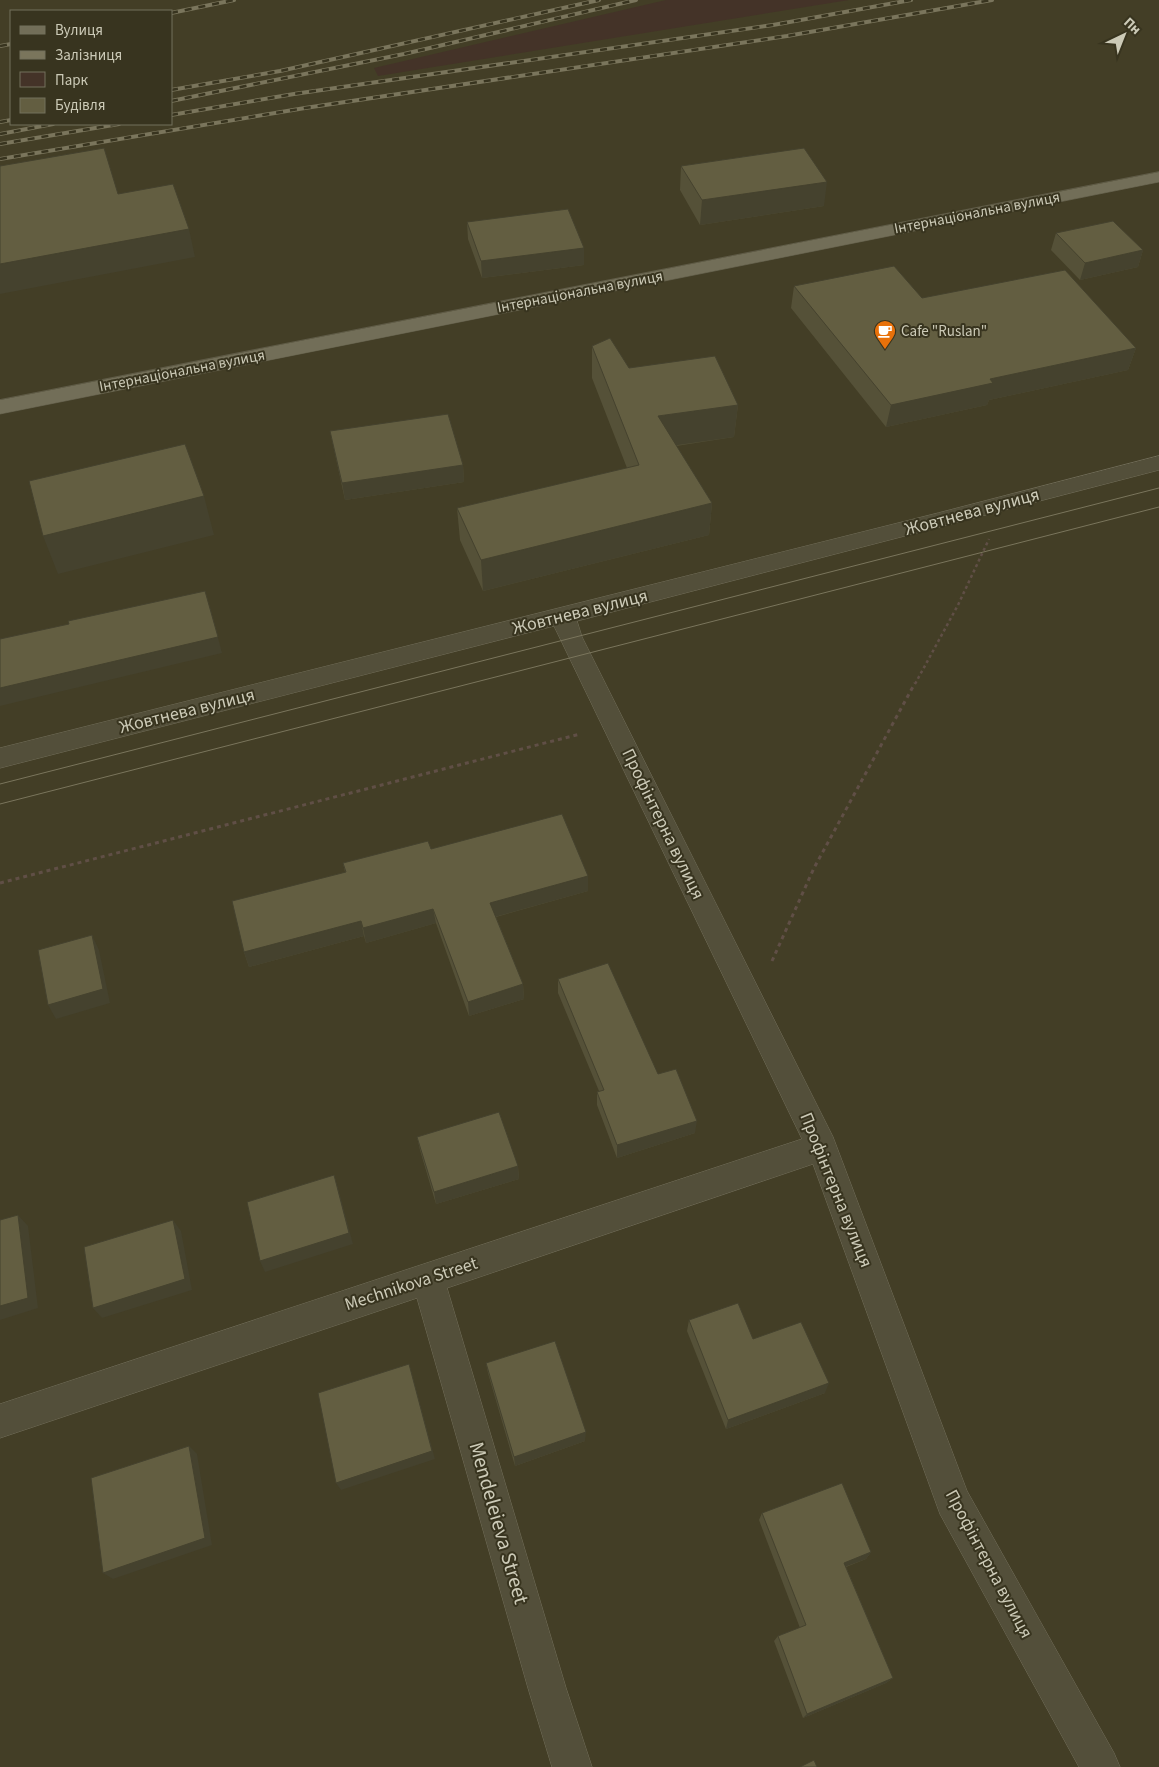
<svg xmlns="http://www.w3.org/2000/svg" width="1159" height="1767" font-family="'Source Sans 3',sans-serif">
	<style>
		.green { fill: #443328 }
		.lines { fill: none; stroke-linecap: round; stroke-linejoin: round }
		.minor-casing { stroke: #736f5b; stroke-width: 1 }
		.major-casing { stroke: #5f5b47; stroke-width: 1 }
		.path-far1 { stroke: #604f46; stroke-width: 2.5; stroke-dasharray: 3 3; stroke-linecap: butt }
		.path { stroke: #604f46; stroke-width: 3; stroke-dasharray: 4 4; stroke-linecap: butt }
		.minor { fill: #534f3a; fill-rule: evenodd }
		.major { fill: #726e58; fill-rule: evenodd }
		.tram { stroke: #7a755c; stroke-width: 1 }
		.rail-casing { stroke: #7a755c; stroke-width: 4 }
		.rail { stroke: #38341f; stroke-width: 2.5; stroke-dasharray: 7; stroke-linecap: butt }
		.wall { fill: #555138 }
		.shaded-wall { fill: #45422e }
		.building { fill: #635e41; stroke: #45422e }
		.labels { text-anchor: middle; dominant-baseline: central; stroke-width: 4; stroke-linejoin: round; paint-order: stroke }
		.far-street-label { font-size: 15px; fill: #cccab7; stroke: #38341f }
		.far-poi-label { font-size: 15px; fill: #cccab7; stroke: #38341f; text-anchor: start }
		.street-label { font-size: 18px; fill: #cccab7; stroke: #38341f }
		.near-street-label { font-size: 21px; fill: #cccab7; stroke: #38341f }
	</style>
	<rect width="100%" height="100%" fill="#433e26"/>
	<path class="green" d="M666,0H849L378,76L374,68Z"/>
	<g class="lines">
		<g class="minor-casing">
			<path id="minor" d="M1159,456V470L577,621L582,637L833,1137L967,1491L1114,1753L1120,1767H1079L940,1514L813,1164L447,1288L566,1688L592,1767H552L528,1688L417,1298L0,1438V1404L802,1139L554,626L0,768V748L938,513Z"/>
		</g>
		<g class="major-casing">
			<path id="major" d="M1159,172V182L0,414V400Z"/>
		</g>
		<path class="path-far1" d="M915,684L958,605L989,539"/>
		<path class="path" d="M0,883L580,734
			M772,961L814,868L915,683"/>
		<use href="#minor" class="minor"/>
		<use href="#major" class="major"/>
		<path class="tram" d="M0,784L1159,488
			M0,804L1159,507"/>
		<g class="rail-casing">
			<path id="rail" d="M171,13L234,0
				M0,46L11,44
				M171,90L280,71L599,0
				M171,101L404,54L636,0
				M171,115L294,94L773,25L911,0
				M0,122L11,120
				M0,134L53,124
				M0,144L119,124
				M0,159L305,108L787,36L992,0"/>
		</g>
		<use href="#rail" class="rail"/>
	</g>
	<path class="wall" d="M681,166L824,206L700,225L680,190Z
		M467,222L584,265L482,278L468,239Z
		M1056,233L1143,250L1138,267L1080,280L1051,250Z
		M794,286L922,298L1136,348L1128,370L989,400L987,405L886,427L791,308Z
		M592,346L629,368L738,405L734,437L676,446L712,503L709,535L483,591L460,540L457,508L627,468L592,378Z
		M330,431L463,465L464,482L345,500Z
		M431,849L588,891L496,917L523,984L524,999L469,1016L436,923L366,943L364,936L249,967L244,952L345,872L343,863Z
		M558,979L658,1074L695,1133L617,1158L597,1105V1092L599,1091L558,993Z
		M417,1137L518,1166L519,1179L436,1204L420,1150Z
		M689,1320L753,1339L825,1393L726,1429L687,1331Z
		M486,1363L585,1441L515,1466L488,1373Z
		M762,1513L871,1552L866,1559L846,1567L893,1678L886,1683L803,1718L774,1641L778,1636L800,1628L759,1520Z"/>
	<path class="shaded-wall" d="M827,182L824,206L700,225L702,200Z
		M189,229L195,257L0,294V264Z
		M584,248V265L482,278L481,261Z
		M1143,250L1138,267L1080,280L1085,263Z
		M1136,348L1128,370L989,400L987,405L886,427L891,405L990,379Z
		M738,405L734,437L657,448L658,416Z
		M463,465L464,482L345,500L342,483Z
		M204,496L214,535L58,574L43,536Z
		M712,503L709,535L483,591L481,560Z
		M210,607L222,653L0,706V688Z
		M588,876V891L491,918L490,903Z
		M433,909L436,923L366,943L363,928Z
		M361,921L364,936L249,967L244,952Z
		M92,935L99,950L110,1003L56,1019L48,1005Z
		M523,984L524,999L469,1016L468,1002Z
		M697,1121L695,1133L617,1158V1145Z
		M518,1166L519,1179L436,1204L434,1192Z
		M334,1175L338,1188L353,1244L265,1272L260,1261Z
		M18,1215L28,1226L38,1308L0,1320V1306Z
		M173,1220L181,1231L192,1290L102,1318L93,1308Z
		M409,1364L435,1459L341,1490L336,1483Z
		M829,1383L825,1393L726,1429L728,1420Z
		M586,1432L585,1441L515,1466L514,1457Z
		M189,1446L197,1454L212,1545L113,1579L103,1573Z
		M871,1552L866,1559L839,1569L844,1563Z
		M893,1678L886,1683L803,1718L807,1714Z"/>
	<path class="building" d="M104,148L118,194L173,184L189,229L0,264V166Z
		M804,148L827,182L702,200L681,166Z
		M568,209L584,248L481,261L467,222Z
		M1113,221L1143,250L1085,263L1056,233Z
		M894,266L922,298L1065,270L1136,348L990,379L993,383L891,405L794,286Z
		M610,338L629,368L715,356L738,405L658,416L712,503L481,560L457,508L639,465L592,346Z
		M448,414L463,465L342,483L330,431Z
		M185,444L204,496L43,536L29,481Z
		M205,591L218,637L0,688V639L69,624L68,621Z
		M562,814L588,876L490,903L523,984L468,1002L433,909L363,928L361,921L244,952L232,901L346,872L343,863L428,841L431,849Z
		M92,935L103,989L48,1005L38,950Z
		M608,963L658,1074L676,1069L697,1121L617,1145L597,1092L604,1090L558,979Z
		M499,1112L518,1166L434,1192L417,1137Z
		M334,1175L349,1233L260,1261L247,1202Z
		M18,1215L28,1298L0,1306V1220Z
		M173,1220L185,1279L93,1308L84,1247Z
		M738,1303L753,1339L801,1322L829,1383L728,1420L689,1320Z
		M555,1341L586,1432L514,1457L486,1363Z
		M409,1364L432,1451L336,1483L318,1393Z
		M189,1446L205,1538L103,1573L91,1478Z
		M842,1483L871,1552L844,1563L893,1678L807,1714L778,1636L806,1625L762,1513Z
		M814,1760L817,1767H800Z"/>
	<defs>
		<g id="cafe-pin" transform="scale(1.125)"><path d="M0 17L-7.5 6A9.5 9.5 0 1 1 7.5 6Z" fill="#e8710a" stroke="#38341f"/><path d="M-5.5-4.5H6V0H3Q3 3.5 0 3.5H-2.5Q-5.5 3.5-5.5 0ZM3-3.2v2h1.7v-2ZM-6 4.5H4V6H-6Z" fill="#fff"/></g>
	</defs>
	<g fill-rule="evenodd">
		<use href="#cafe-pin" x="885" y="331"/>
	</g>
	<g class="labels">
		<g class="far-street-label">
			<text transform="translate(977 213) rotate(-11)">Інтернаціональна вулиця</text>
			<text transform="translate(580 292) rotate(-11)">Інтернаціональна вулиця</text>
			<text transform="translate(182 371) rotate(-11)">Інтернаціональна вулиця</text>
		</g>
		<g class="far-poi-label">
			<text x="901" y="331">Cafe "Ruslan"</text>
		</g>
		<g class="street-label">
			<text transform="translate(972 512) rotate(-15)">Жовтнева вулиця</text>
			<text transform="translate(580 612) rotate(-14)">Жовтнева вулиця</text>
			<text transform="translate(187 711) rotate(-14)">Жовтнева вулиця</text>
			<text transform="translate(663 824) rotate(64)">Профінтерна вулиця</text>
			<text transform="translate(836 1190) rotate(68)">Профінтерна вулиця</text>
			<text transform="translate(411 1284) rotate(-18)">Mechnikova Street</text>
			<text transform="translate(989 1564) rotate(62)">Профінтерна вулиця</text>
		</g>
		<g class="near-street-label">
			<text transform="translate(499 1523) rotate(74)">Mendeleieva Street</text>
		</g>
	</g>
	<rect x="10" y="10" width="162" height="115" fill="#38341f" stroke="#73705c"/>
	<rect x="20" y="26" width="25" height="8" fill="#726e58" stroke="#73705c"/>
	<text x="55" y="35" font-size="15" fill="#cccab7">Вулиця</text>
	<rect x="20" y="51" width="25" height="8" fill="#7a755c" stroke="#73705c"/>
	<text x="55" y="60" font-size="15" fill="#cccab7">Залізниця</text>
	<rect x="20" y="72" width="25" height="15" fill="#443328" stroke="#73705c"/>
	<text x="55" y="85" font-size="15" fill="#cccab7">Парк</text>
	<rect x="20" y="98" width="25" height="15" fill="#635e41" stroke="#73705c"/>
	<text x="55" y="110" font-size="15" fill="#cccab7">Будівля</text>
	<g transform="translate(1124 35) rotate(43)" stroke="#38341f" stroke-width="4" paint-order="stroke">
	<path d="M0-4L9 19L0 12L-9 19Z" fill="#cccab7"/>
	<text y="-8" font-size="14" font-weight="bold" text-anchor="middle" fill="#cccab7">Пн</text>
	</g>
</svg>
